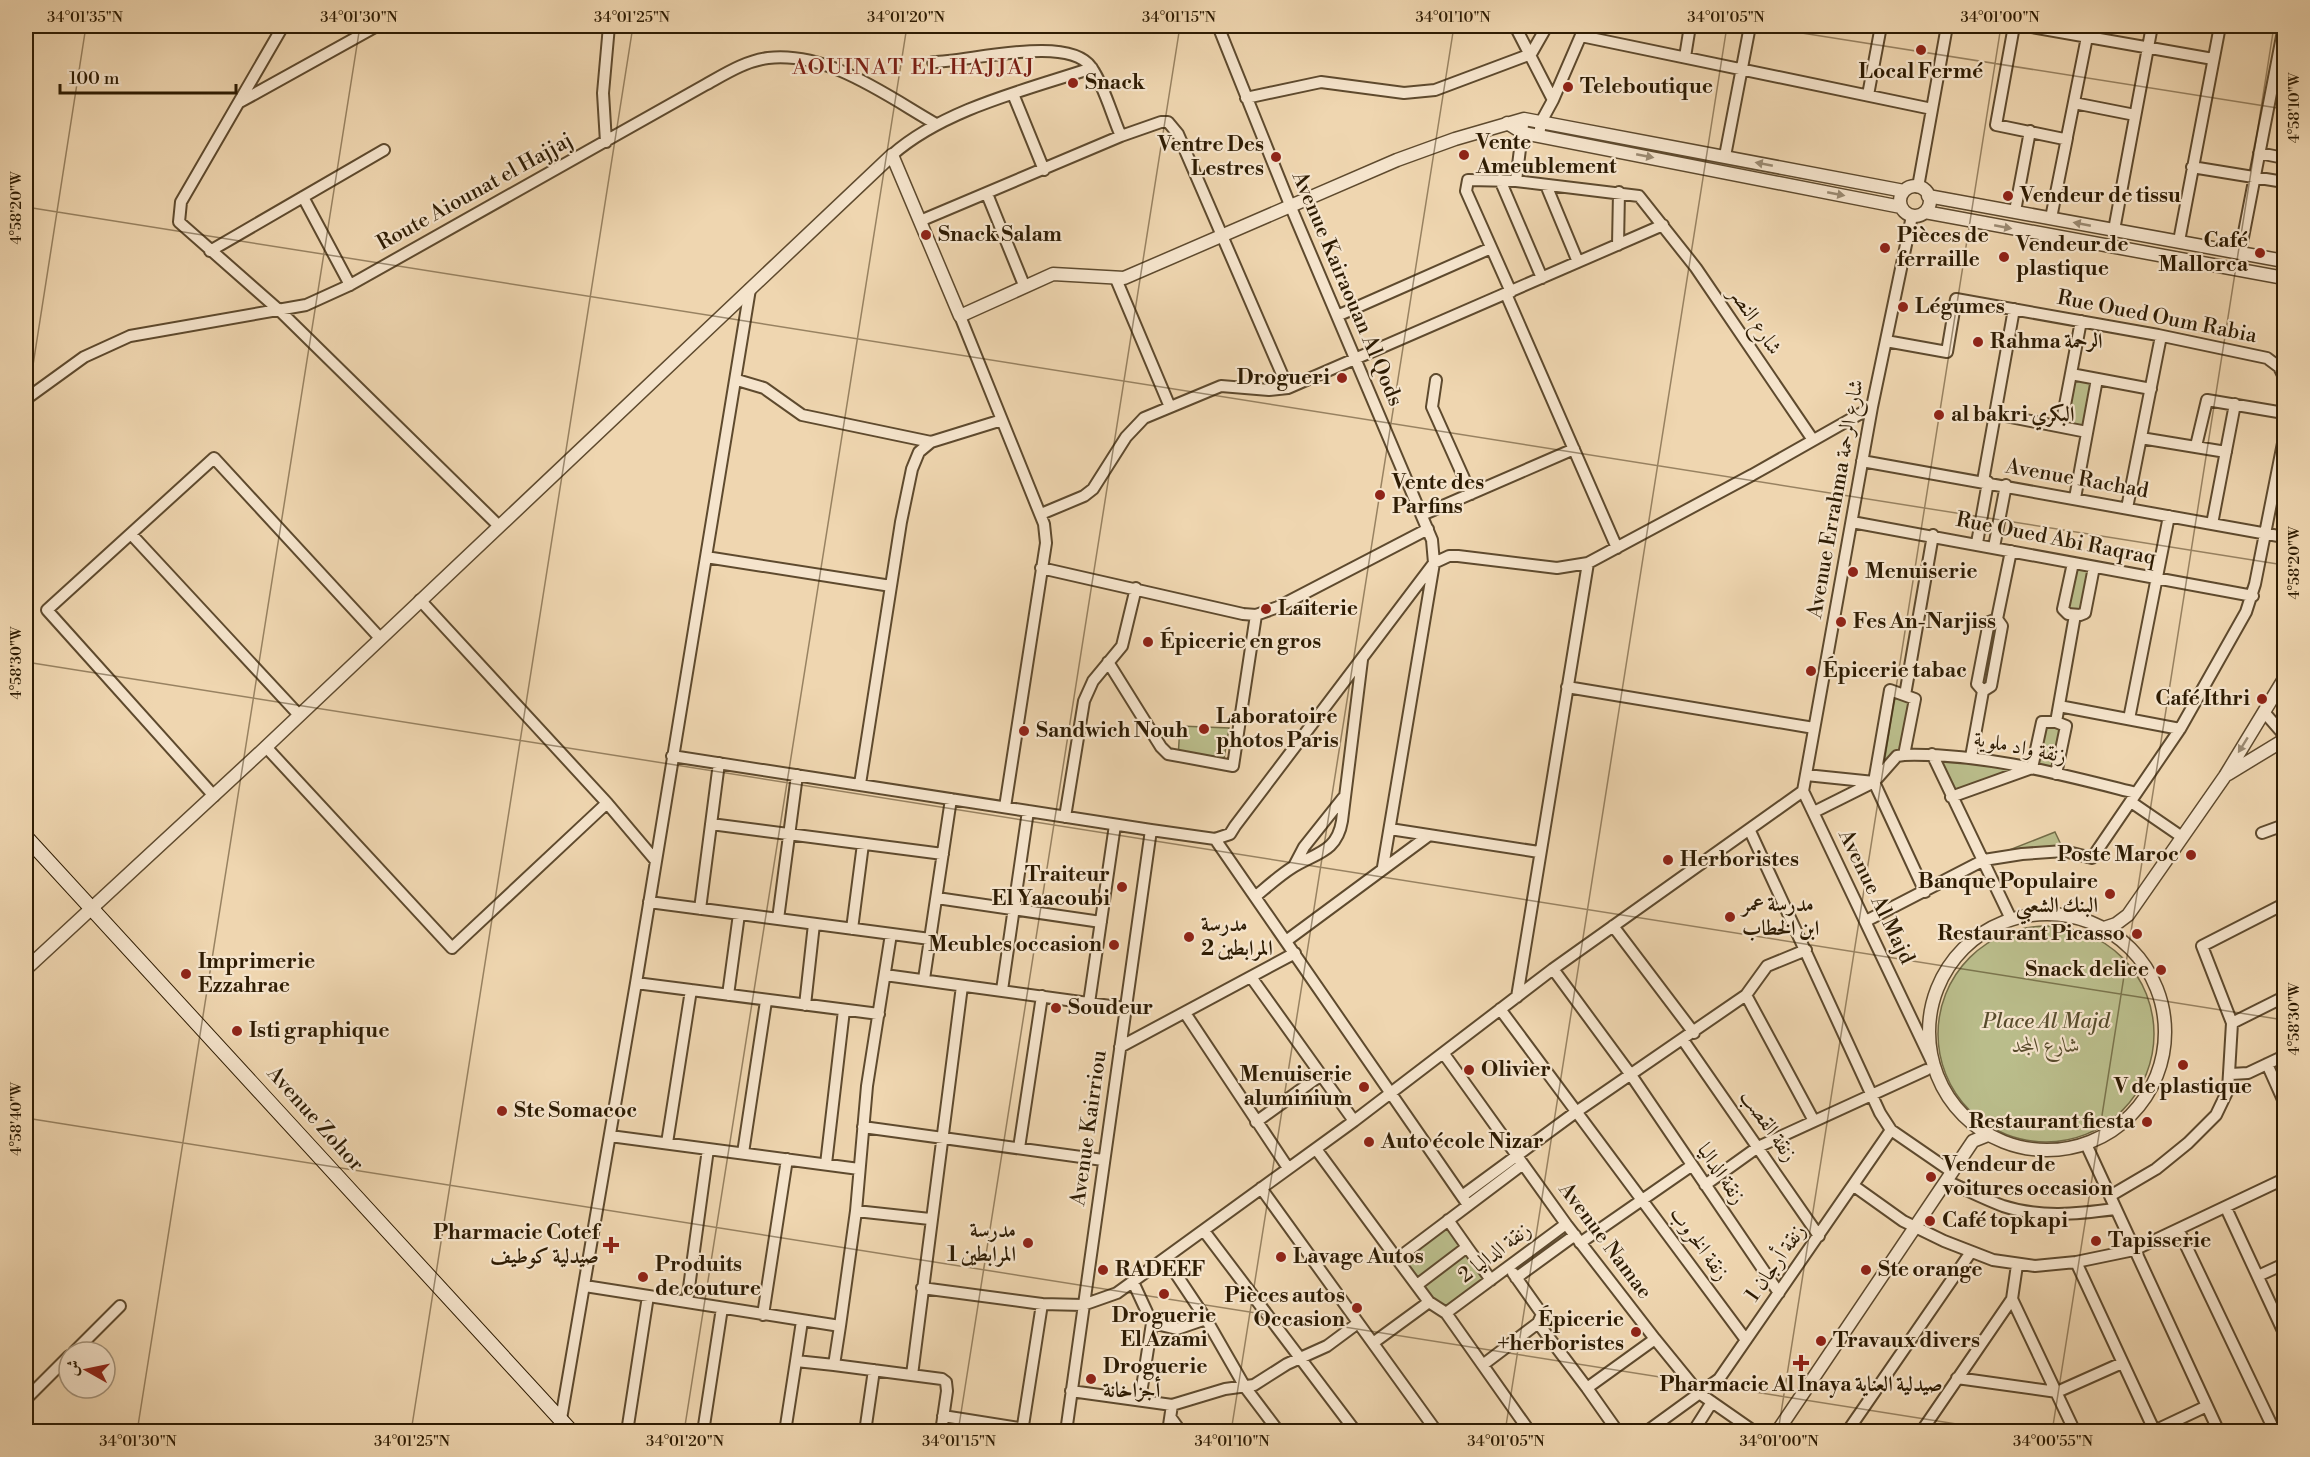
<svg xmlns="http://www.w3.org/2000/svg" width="2310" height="1457" font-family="'Libre Bodoni',Amiri,serif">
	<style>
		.green { fill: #babd8b; stroke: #746c47; stroke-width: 1.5 }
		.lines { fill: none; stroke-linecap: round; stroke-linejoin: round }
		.minor-casing { stroke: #5e4a2e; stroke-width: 14 }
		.tertiary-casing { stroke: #5e4a2e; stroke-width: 15 }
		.secondary-casing { stroke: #2e1c03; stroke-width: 16 }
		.minor { stroke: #f5e4cc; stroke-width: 10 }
		.tertiary { stroke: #f5e4cc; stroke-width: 12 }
		.secondary { stroke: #f5e4cc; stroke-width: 14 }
		.oneway { fill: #9b8a72 }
		.ticks { fill: none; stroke: #2e1c03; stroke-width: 1.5; stroke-opacity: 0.45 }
		.poi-dot { fill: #8f2418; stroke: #f5e4cc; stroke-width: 2 }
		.labels { text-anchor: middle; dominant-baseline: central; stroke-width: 4.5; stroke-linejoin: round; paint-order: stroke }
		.poi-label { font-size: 21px; font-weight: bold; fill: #2e1c03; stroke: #f5e4cc; text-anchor: start }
		.street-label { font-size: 21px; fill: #2e1c03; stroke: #f5e4cc }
		.park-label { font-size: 21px; font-style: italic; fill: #584c2c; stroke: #f5e4cc }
		.neighbourhood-label { font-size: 22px; letter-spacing: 1.5px; fill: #7a1f14; stroke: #f5e4cc }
		.neatline { fill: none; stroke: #2e1c03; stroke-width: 2 }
		.ticks-label { font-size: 15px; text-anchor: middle; fill: #2e1c03 }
	</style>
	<rect width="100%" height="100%" fill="#efd6b0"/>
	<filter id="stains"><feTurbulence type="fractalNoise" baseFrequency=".00333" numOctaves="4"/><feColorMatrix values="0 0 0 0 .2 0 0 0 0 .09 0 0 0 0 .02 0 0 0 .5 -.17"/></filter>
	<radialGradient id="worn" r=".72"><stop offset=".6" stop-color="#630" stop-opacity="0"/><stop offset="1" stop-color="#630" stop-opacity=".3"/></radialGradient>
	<path class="green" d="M2071,374L2097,379L2087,432L2061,426Z
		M2073,563L2094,567L2085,613H2066Z
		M1890,691L1914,700L1900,754L1874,782Z
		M2047,721L2064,724L2056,774L2032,768L1953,793L1932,754L2032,768Z
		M1180,726L1229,728L1223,765L1178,758Z
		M2055,832L2064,851L1984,860Z
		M1938 1034a108 108 0 1 1 216 0a108 108 0 1 1-216 0Z
		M1448,1220L1491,1280L1446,1313L1397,1259Z"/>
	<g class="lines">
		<g class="minor-casing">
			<path id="minor" d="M283,26L181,202L179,222L280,311L499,526
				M1218,26L1290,205L1432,540L1434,563L1383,867
				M1515,26L1553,100L1541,122L1539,136
				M2014,26L1996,125L2064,139L2067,137L2087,37
				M2026,26L2213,59
				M1581,36L1932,109
				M1685,57L1690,26
				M933,62C968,62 1068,34 1091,67C1104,85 1112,116 1121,136
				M1013,94L1044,170
				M1868,95L1881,26
				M1246,98L1321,82L1404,93L1435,90L1531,54L1547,26
				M1553,100L1585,26
				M240,102L377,26
				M2074,103L2135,115
				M606,142L603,93L609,26
				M2259,153L2284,158
				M892,155C944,109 1026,90 1092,68
				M1725,156L1750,26
				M2192,167L2284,182
				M1500,180L1542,278
				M1516,181L1523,125
				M1546,185L1578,262
				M1918,187L1947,26
				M987,194L1024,285
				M303,197L350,285
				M2015,211L2030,131
				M2051,218L2067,138
				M920,221L1121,136L1161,122H1168L1178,134L1288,388
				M2114,230L2152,26
				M2179,241L2220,26
				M1618,245L1619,192
				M210,251L384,150
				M2240,253L2284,26
				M1116,279L1170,407
				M1511,292L1466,191L1468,180L1516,181L1639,196L1696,268L1813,440
				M1506,294L1617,548
				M960,316L1044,524L1046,543L1005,807
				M1337,316L1491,248
				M1886,341L1947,352L1956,299L2158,335L2267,358L2279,367L2284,377
				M2071,374L2151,389
				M737,380L764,388L802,415L931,442
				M1436,380L1432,407L1471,494
				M26,399L84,357L130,336L306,305L350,285L705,85C725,74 745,61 768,58C828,51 887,96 936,124
				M1995,414L2087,432
				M2061,426L2081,321
				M2141,438L2226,452
				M2196,446L2207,400L2284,413
				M1862,461L2284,537
				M1983,481L2014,309
				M2075,498L2097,379
				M2127,508L2161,336
				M1041,514L1084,496L1093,489L1126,437L1144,418L1221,386L1269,390L1288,388L1663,225
				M1422,515L1574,449
				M1852,522L2253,596
				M2212,524L2235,404
				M131,534L299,715
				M1977,543L1988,482
				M1994,547L2006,485
				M706,557L891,586
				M2073,563L2063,609L2068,614L2080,615L2085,613L2094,567
				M1041,568L1243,614L1256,615L1278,607L1428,529
				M420,600L607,803L656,861
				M1108,662L1161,747L1168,754L1233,766L1256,615
				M1567,687L1814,728
				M1983,691L1991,686L2002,626L1997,619
				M1905,695L1933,535
				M2059,706L2180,729
				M2264,712L2284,735
				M2129,719L2169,516
				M266,747L452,948L607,803
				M1932,754L2011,919
				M1904,755L1915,699L1890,690L1874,782L1925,892
				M672,756L1151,830L1215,839L1230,834L1235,826L1434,563L1449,556H1458L1557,568L1588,563L1752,475L1872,407
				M1971,757L1983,691L1977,684L1989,622L1997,619L2011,551
				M2056,774L2066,726L2056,722L2075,615
				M1806,775L1874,782
				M860,784L901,522L912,469L919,452L931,442L1002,420
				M1803,791L1872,407L1912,216
				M1803,791L1934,1066
				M214,796L47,610L214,458L380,638
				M1951,797L2032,768L2042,722H2056
				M2131,802L2182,837
				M1814,812L1874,782L1897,756L1904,755C1984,753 2060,774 2136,793
				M1065,817L1084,701L1093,681L1122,646L1136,588
				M711,824L943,854
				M1390,829L1539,852
				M2262,833L2284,825
				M1215,839L1468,1205
				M1294,866L1304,847L1343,798
				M1256,896C1268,886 1280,875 1293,867C1316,853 1337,852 1342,821L1362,660
				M937,898L1101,922
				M649,902L930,939
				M700,909L719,763
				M778,919L797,775
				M1866,921L1984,860L2022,854L2064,851L2092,858L2180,729L2246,612L2255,584L2284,438
				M1613,926L1694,1033
				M852,929L863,844
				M1286,941L1428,836
				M1553,969L1631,1075L1779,1293
				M885,975L1125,1008
				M1251,977L1354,1121
				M924,979L951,799
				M636,983L879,1014
				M1002,990L1028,811
				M728,995L739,914
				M1746,995L1814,1121
				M1517,997L1588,563
				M1089,1003L1115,825
				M805,1005L814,924
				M1500,1009L1746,1340
				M1185,1013L1288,1168
				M2232,1023L2284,997
				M1683,1040L1819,1236
				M1120,1047L1295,953
				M1444,1054L1566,1224L1655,1339L1699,1393L1755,1432
				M2267,1064L2284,1102
				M2231,1074L2248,1073L2284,1056
				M1256,1122L1321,1075
				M863,1127L1103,1160
				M1891,1130L1952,1172
				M610,1136L859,1169
				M667,1143L691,990
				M2086,1144L2219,1432
				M1019,1148L1042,996
				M1316,1149L1397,1259
				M743,1153L766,1001
				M826,1164L844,1010
				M1523,1164L1397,1259L1429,1302L1446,1313L1530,1432
				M1946,1181C1965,1189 1984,1199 2003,1206C2039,1218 2078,1214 2115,1209
				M1705,1185L1758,1147L1926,1070
				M1854,1186L1903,1221L1944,1241L1993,1260L2035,1266L2076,1262L2134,1250L2284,1179
				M1261,1188L1437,1432
				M1462,1196L1576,1112L1746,995L1767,966L1806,950
				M2110,1196L2156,1169L2188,1143L2216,1115L2228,1090L2232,1023L2202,946L2284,904
				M2226,1208L2284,1333
				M856,1211L930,1219
				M1204,1231L1356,1432
				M2179,1231L2275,1432
				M1580,1243L1691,1166
				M1467,1247L1491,1280
				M1166,1259L1206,1319
				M2076,1262L2155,1432
				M1513,1273L1542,1314L1538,1323
				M2258,1276L2284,1264
				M1516,1278L1575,1235
				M1133,1282L1152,1323L1140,1400
				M1417,1285L1467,1247L1448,1220
				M585,1286L840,1326L834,1365L796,1361L802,1321
				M922,1288L1042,1304L1083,1305L1117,1293L1354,1121L1553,969L1803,791
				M2012,1299L2075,1432
				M687,1302L708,1149
				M1446,1313L1566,1224
				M763,1315L787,1159
				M1152,1323L1177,1329L1206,1319L1245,1387L1279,1432
				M840,1326L856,1211L867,1086L891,934
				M1373,1343L1429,1302
				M74,1352L120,1306
				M1484,1364L1538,1323L1587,1388L1655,1339
				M834,1365L942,1379L946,1382L947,1391L941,1432
				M912,1375L962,986
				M1957,1378L2057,1392L2122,1363
				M1587,1388L1618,1432
				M1071,1391L1172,1405L1225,1389L1254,1385L1287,1364L1327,1346L1358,1323
				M26,1399L69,1356
				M943,1416L1045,1432
				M1171,1418L1181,1432
				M561,1419L636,983L750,289
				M2154,1431L2207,1406
				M627,1432L648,1296
				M703,1432L722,1308
				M785,1432L796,1361
				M865,1432L874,1370
				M1022,1432L1042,1304
				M1066,1432L1151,830
				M1168,1432L1172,1405
				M1646,1432L1719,1379L1891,1130L1880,1113L1750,831
				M1693,1432L1712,1402
				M1847,1432L1971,1252
				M1921,1432L2012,1299L2017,1265"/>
		</g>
		<g class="tertiary-casing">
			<path id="tertiary" d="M1507,123L1523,133L1901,207
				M1900 201a15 15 0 1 1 30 0a15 15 0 1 1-30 0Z
				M1928,196L2284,261
				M1925,212L2284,278
				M2228,774L2284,740
				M1929 1032a118 118 0 1 1 236 0a118 118 0 1 1-236 0Z
				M2104,928L2116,924L2128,915L2225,776L2284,679
				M26,969L266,747L892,155L960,316L1053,274L1124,278L1397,160L1455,139L1524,119L1904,191
				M1777,1432L1973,1141L1988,1135"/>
		</g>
		<g class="secondary-casing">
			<path id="secondary" d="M26,837L572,1432"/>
		</g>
		<use href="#minor" class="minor"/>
		<use href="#tertiary" class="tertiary"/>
		<use href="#secondary" class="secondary"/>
	</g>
	<defs><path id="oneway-solid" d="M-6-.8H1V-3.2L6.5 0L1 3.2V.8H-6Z" transform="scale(1.5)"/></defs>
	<g class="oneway">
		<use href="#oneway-solid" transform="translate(1645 156) rotate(11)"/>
		<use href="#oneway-solid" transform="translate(1764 164) rotate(-169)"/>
		<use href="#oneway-solid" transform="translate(1836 194) rotate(11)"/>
		<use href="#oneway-solid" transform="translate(2082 224) rotate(-169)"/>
		<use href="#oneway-solid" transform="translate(2003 227) rotate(11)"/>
		<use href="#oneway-solid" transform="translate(2243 745) rotate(122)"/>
	</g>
	<path class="ticks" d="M1757,26L2284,109M26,207L2284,565M26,410L86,26M26,662L2284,1020M26,1118L2007,1432M137,1432L360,26M411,1432L633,26M684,1432L907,26M958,1432L1180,26M1231,1432L1454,26M1505,1432L1727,26M1778,1432L2001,26M2052,1432L2274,26"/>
	<g class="poi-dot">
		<circle cx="1921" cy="50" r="6"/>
		<circle cx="1073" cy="83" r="6"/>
		<circle cx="1568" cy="87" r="6"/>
		<circle cx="1464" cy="155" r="6"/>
		<circle cx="1276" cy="157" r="6"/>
		<circle cx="2008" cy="196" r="6"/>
		<circle cx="926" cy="235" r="6"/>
		<circle cx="1885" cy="248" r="6"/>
		<circle cx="2260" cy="253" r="6"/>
		<circle cx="2004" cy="257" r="6"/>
		<circle cx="1903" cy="307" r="6"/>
		<circle cx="1978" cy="342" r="6"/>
		<circle cx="1342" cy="378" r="6"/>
		<circle cx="1939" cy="415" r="6"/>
		<circle cx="1380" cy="495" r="6"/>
		<circle cx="1853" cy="572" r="6"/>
		<circle cx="1266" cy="609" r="6"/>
		<circle cx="1841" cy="622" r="6"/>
		<circle cx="1148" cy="642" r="6"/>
		<circle cx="1811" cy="671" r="6"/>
		<circle cx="2262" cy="699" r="6"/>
		<circle cx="1204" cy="729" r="6"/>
		<circle cx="1024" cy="731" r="6"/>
		<circle cx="2191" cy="855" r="6"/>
		<circle cx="1668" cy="860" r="6"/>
		<circle cx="1122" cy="887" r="6"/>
		<circle cx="2110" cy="894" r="6"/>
		<circle cx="1730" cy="917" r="6"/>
		<circle cx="2137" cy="934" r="6"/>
		<circle cx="1189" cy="937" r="6"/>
		<circle cx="1114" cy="945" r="6"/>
		<circle cx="2161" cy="970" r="6"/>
		<circle cx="186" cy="974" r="6"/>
		<circle cx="1056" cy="1008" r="6"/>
		<circle cx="237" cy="1031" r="6"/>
		<circle cx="2183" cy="1065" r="6"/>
		<circle cx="1469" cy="1070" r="6"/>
		<circle cx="1364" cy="1087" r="6"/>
		<circle cx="502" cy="1111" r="6"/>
		<circle cx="2147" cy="1122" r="6"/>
		<circle cx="1369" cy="1142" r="6"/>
		<circle cx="1931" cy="1177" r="6"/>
		<circle cx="1930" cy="1221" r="6"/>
		<circle cx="2096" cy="1241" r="6"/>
		<circle cx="1028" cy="1243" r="6"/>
		<path d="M608 1236h6v6h6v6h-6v6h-6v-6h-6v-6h6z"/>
		<circle cx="1281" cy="1257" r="6"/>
		<circle cx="1103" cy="1270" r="6"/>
		<circle cx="1866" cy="1270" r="6"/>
		<circle cx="643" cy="1277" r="6"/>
		<circle cx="1164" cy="1294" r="6"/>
		<circle cx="1357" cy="1308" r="6"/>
		<circle cx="1636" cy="1332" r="6"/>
		<circle cx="1821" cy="1341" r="6"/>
		<path d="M1798 1354h6v6h6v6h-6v6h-6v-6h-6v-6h6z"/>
		<circle cx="1091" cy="1379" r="6"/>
	</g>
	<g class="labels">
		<g class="poi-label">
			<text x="1921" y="72" text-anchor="middle">Local Fermé</text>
			<text x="1085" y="83">Snack</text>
			<text x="1580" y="87">Teleboutique</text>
			<text x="1476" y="143">Vente<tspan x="1476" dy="24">Ameublement</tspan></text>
			<text x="1264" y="145" text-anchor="end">Ventre Des<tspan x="1264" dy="24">Lestres</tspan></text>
			<text x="2020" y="196">Vendeur de tissu</text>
			<text x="938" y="235">Snack Salam</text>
			<text x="1897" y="236">Pièces de<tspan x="1897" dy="24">ferraille</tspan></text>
			<text x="2248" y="241" text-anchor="end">Café<tspan x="2248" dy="24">Mallorca</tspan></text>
			<text x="2016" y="245">Vendeur de<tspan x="2016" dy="24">plastique</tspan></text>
			<text x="1915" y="307">Légumes</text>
			<text x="1990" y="342">Rahma الرحمة</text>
			<text x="1330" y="378" text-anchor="end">Drogueri</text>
			<text x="1951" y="415">al bakri البكري</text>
			<text x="1392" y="483">Vente des<tspan x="1392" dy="24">Parfins</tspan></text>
			<text x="1865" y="572">Menuiserie</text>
			<text x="1278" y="609">Laiterie</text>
			<text x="1853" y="622">Fes An-Narjiss</text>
			<text x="1160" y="642">Épicerie en gros</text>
			<text x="1823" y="671">Épicerie tabac</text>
			<text x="2250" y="699" text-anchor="end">Café Ithri</text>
			<text x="1216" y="717">Laboratoire<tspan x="1216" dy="24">photos Paris</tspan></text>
			<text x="1036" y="731">Sandwich Nouh</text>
			<text x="2179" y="855" text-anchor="end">Poste Maroc</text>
			<text x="1680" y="860">Herboristes</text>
			<text x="1110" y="875" text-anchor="end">Traiteur<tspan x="1110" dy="24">El Yaacoubi</tspan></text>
			<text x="2098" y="882" text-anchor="end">Banque Populaire<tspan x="2098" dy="24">البنك الشعبي</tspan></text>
			<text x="1742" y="905">مدرسة عمر<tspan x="1742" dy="24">ابن الخطاب</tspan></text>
			<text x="1201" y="925">مدرسة<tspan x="1201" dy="24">المرابطين 2</tspan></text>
			<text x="2125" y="934" text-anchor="end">Restaurant Picasso</text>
			<text x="1102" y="945" text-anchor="end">Meubles occasion</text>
			<text x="198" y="962">Imprimerie<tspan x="198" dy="24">Ezzahrae</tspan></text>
			<text x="2149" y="970" text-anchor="end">Snack delice</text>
			<text x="1068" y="1008">Soudeur</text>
			<text x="249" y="1031">Isti graphique</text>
			<text x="1481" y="1070">Olivier</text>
			<text x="1352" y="1075" text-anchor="end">Menuiserie<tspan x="1352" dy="24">aluminium</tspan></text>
			<text x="2183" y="1087" text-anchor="middle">V de plastique</text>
			<text x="514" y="1111">Ste Somacoc</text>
			<text x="2135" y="1122" text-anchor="end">Restaurant fiesta</text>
			<text x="1381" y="1142">Auto école Nizar</text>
			<text x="1943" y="1165">Vendeur de<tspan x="1943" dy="24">voitures occasion</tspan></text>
			<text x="1942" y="1221">Café topkapi</text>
			<text x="1016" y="1231" text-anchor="end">مدرسة<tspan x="1016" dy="24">المرابطين 1</tspan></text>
			<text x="599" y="1233" text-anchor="end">Pharmacie Cotef<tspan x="599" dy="24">صيدلية كوطيف</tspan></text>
			<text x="2108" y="1241">Tapisserie</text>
			<text x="1293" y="1257">Lavage Autos</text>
			<text x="655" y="1265">Produits<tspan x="655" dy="24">de couture</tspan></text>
			<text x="1115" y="1270">RADEEF</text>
			<text x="1878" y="1270">Ste orange</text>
			<text x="1345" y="1296" text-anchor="end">Pièces autos<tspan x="1345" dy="24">Occasion</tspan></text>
			<text x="1164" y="1316" text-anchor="middle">Droguerie<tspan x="1164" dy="24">El Azami</tspan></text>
			<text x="1624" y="1320" text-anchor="end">Épicerie<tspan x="1624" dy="24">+herboristes</tspan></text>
			<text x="1833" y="1341">Travaux divers</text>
			<text x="1103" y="1367">Droguerie<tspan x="1103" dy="24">أجزاخانة</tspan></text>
			<text x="1801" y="1385" text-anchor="middle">Pharmacie Al Inaya صيدلية العناية</text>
		</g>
		<g class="street-label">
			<text transform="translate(475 192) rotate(-29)">Route Aiounat el Hajjaj</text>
			<text transform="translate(1347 289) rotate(67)">Avenue Kairaouan Al Qods</text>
			<text transform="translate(2157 317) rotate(11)">Rue Oued Oum Rabia</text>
			<text transform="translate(1755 321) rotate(56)">شارع النصر</text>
			<text transform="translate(2077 479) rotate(10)">Avenue Rachad</text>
			<text transform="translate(1836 499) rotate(-80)">Avenue Errahma شارع الرحمة</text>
			<text transform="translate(2056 539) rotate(11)">Rue Oued Abi Raqraq</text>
			<text transform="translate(2020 748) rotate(11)">زنقة واد ملوية</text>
			<text transform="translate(1876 897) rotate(64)">Avenue Al Majd</text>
			<text transform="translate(315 1119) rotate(48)">Avenue Zohor</text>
			<text transform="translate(1768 1126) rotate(55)">زنقة القصب</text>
			<text transform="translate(1089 1128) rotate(-82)">Avenue Kairriou</text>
			<text transform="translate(1721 1174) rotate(56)">زنقة الداليا</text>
			<text transform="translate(1605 1241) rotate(53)">Avenue Namae</text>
			<text transform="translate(1699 1244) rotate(54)">زنقة الخروب</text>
			<text transform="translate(1495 1253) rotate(-37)">زنقة الداليا 2</text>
			<text transform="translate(1776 1263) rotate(-55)">زنقة أرجان 1</text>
		</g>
		<g class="park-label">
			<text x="2046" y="1022">Place Al Majd<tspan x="2046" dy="24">شارع المجد</tspan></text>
		</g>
		<g class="neighbourhood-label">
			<text x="914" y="67">AOUINAT EL HAJJAJ</text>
		</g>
	</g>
	<rect width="2310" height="1457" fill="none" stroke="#efd6b0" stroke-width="66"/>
	<g transform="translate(87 1370) rotate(279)"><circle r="28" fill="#f5e4cc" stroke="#a5947c" stroke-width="1.5"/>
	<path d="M0-4.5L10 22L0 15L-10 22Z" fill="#8f2418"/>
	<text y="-9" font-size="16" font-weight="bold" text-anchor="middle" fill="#2e1c03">ش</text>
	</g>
	<path d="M60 84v9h176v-9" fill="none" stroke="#2e1c03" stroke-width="3"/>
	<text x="69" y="84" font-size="18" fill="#2e1c03" stroke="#f5e4cc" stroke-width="4.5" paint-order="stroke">100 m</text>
	<rect x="33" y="33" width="2244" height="1391" class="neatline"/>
	<g class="ticks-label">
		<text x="85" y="22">34°01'35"N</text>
		<text x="359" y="22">34°01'30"N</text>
		<text x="632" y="22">34°01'25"N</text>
		<text x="906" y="22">34°01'20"N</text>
		<text x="1179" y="22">34°01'15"N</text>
		<text x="1453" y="22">34°01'10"N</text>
		<text x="1726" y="22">34°01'05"N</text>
		<text x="2000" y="22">34°01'00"N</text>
		<text transform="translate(2294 108) rotate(-90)" y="5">4°58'10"W</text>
		<text transform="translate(16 208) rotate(-90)" y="5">4°58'20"W</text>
		<text transform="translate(2294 563) rotate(-90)" y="5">4°58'20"W</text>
		<text transform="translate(16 663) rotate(-90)" y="5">4°58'30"W</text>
		<text transform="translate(2294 1019) rotate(-90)" y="5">4°58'30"W</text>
		<text transform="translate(16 1119) rotate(-90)" y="5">4°58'40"W</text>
		<text x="138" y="1446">34°01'30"N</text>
		<text x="412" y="1446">34°01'25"N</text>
		<text x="685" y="1446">34°01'20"N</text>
		<text x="959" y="1446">34°01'15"N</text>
		<text x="1232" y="1446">34°01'10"N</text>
		<text x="1506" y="1446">34°01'05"N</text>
		<text x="1779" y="1446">34°01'00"N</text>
		<text x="2053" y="1446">34°00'55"N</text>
	</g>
	<rect width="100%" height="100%" filter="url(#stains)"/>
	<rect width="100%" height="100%" fill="url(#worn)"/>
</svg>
